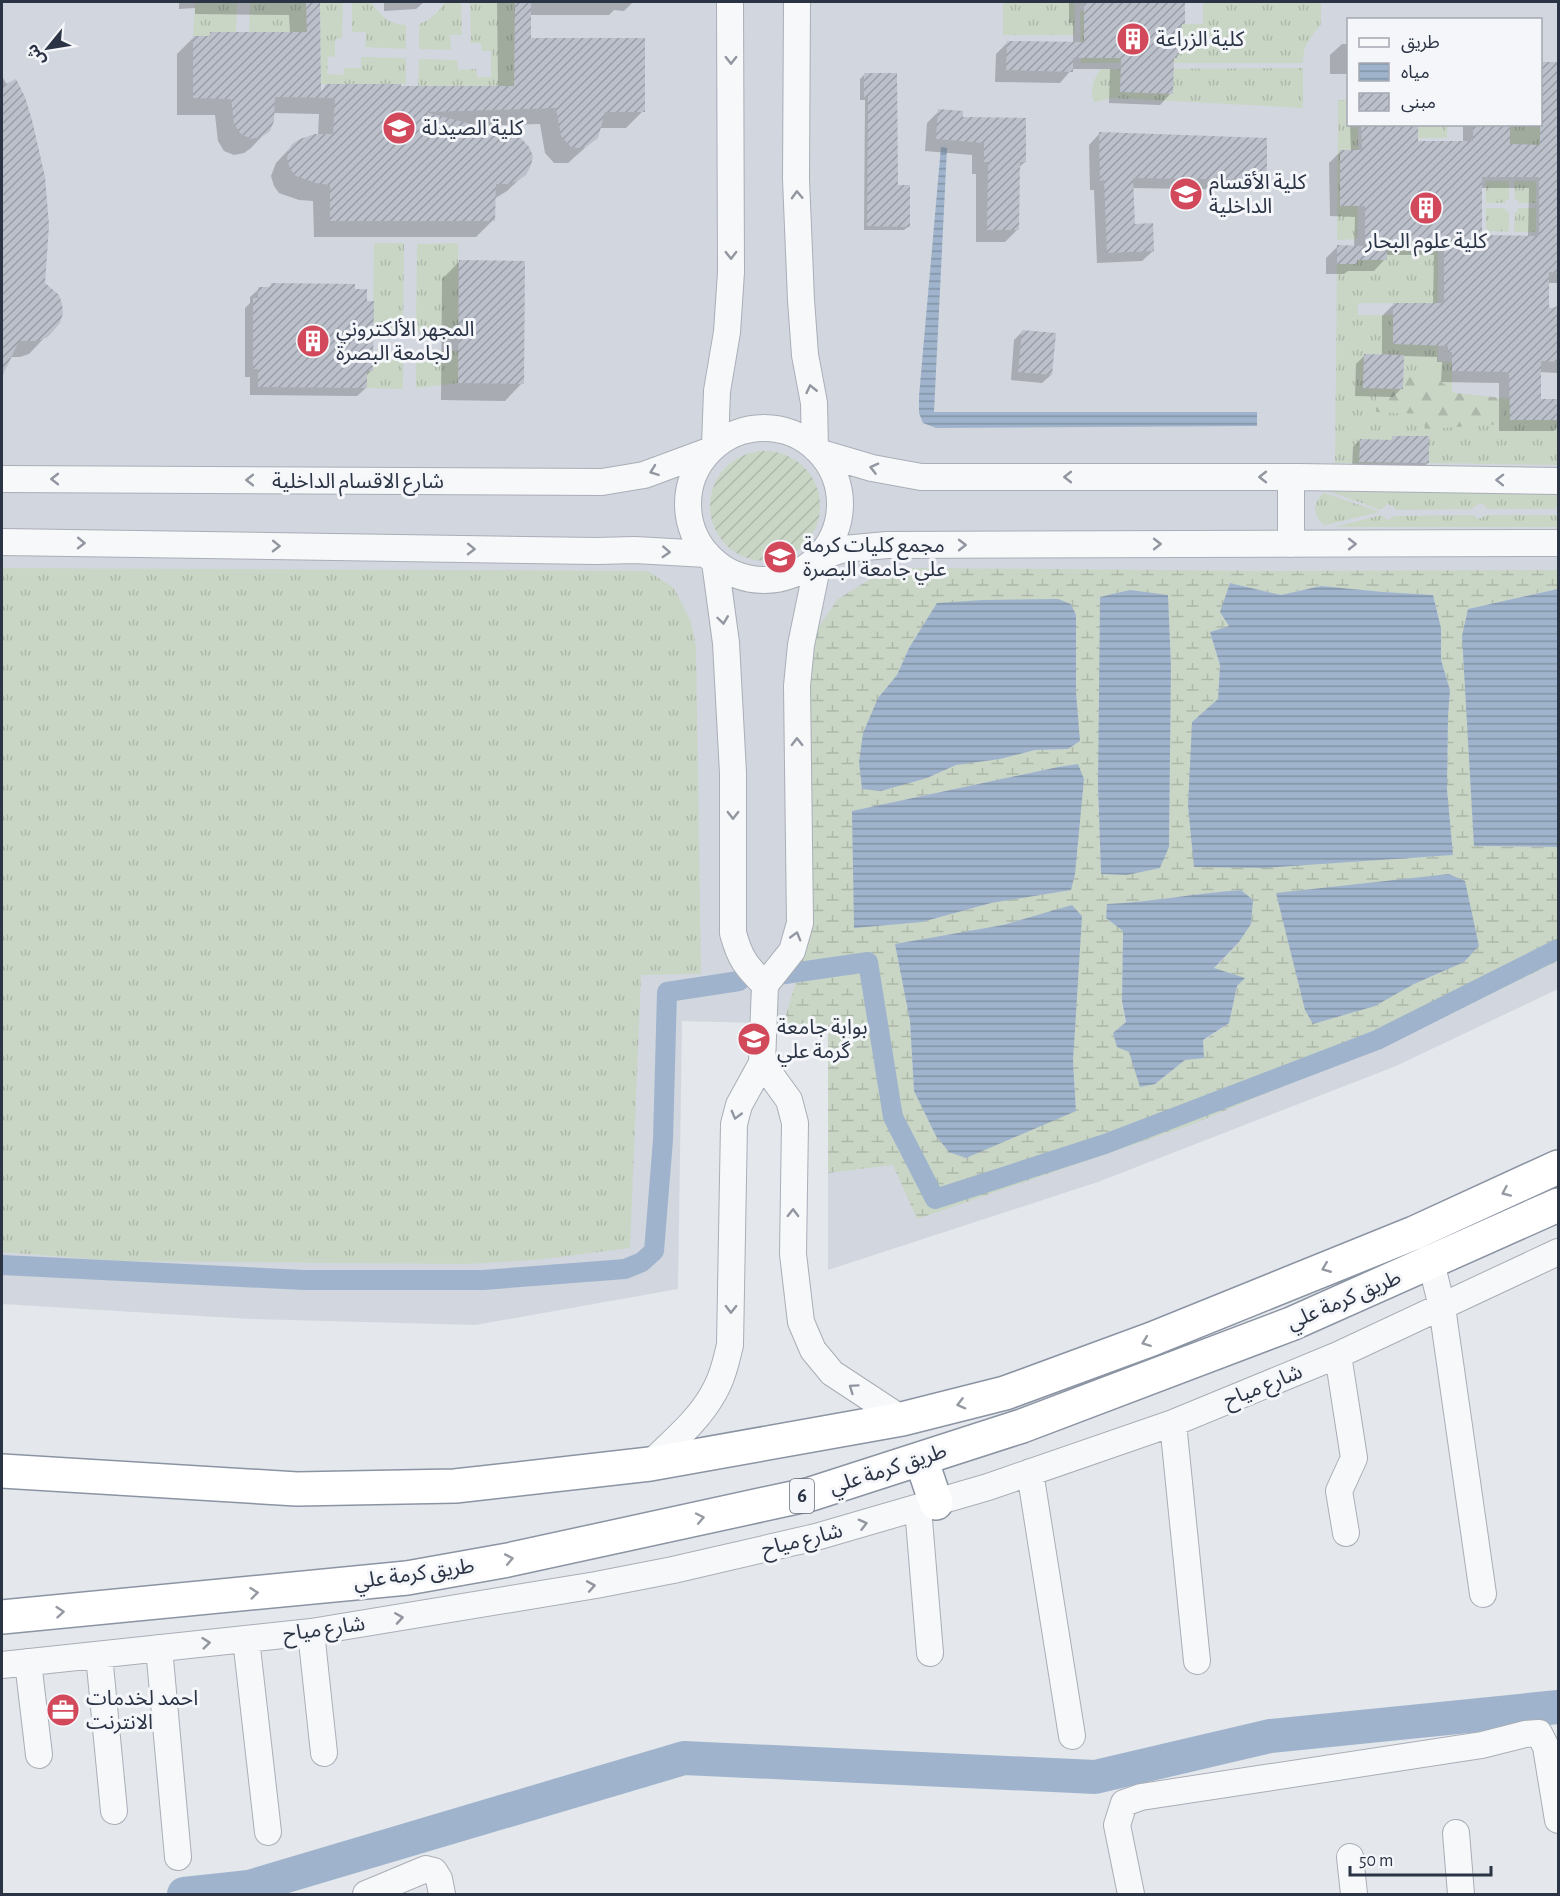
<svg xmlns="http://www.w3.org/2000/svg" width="1560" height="1896" font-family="'Alegreya Sans','Noto Sans Arabic',sans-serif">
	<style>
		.built { fill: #d2d6de; fill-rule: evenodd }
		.grass { fill: url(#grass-tufts); fill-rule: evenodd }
		.forest { fill: url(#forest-firs) }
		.wetland { fill: url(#wetland-marsh); fill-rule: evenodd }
		.garden { fill: url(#garden-furrows) }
		.water { fill: url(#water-rules) }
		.shadow { fill: #0003; fill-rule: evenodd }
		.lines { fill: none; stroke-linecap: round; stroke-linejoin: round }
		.canal { stroke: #9fb4cc; stroke-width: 20 }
		.river { stroke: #9fb4cc; stroke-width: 34 }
		.building { fill: url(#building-hatch); fill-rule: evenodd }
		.minor-casing { stroke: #a9aeb7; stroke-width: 28 }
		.highway-casing { stroke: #8b94a3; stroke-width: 36 }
		.minor { stroke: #f7f8fa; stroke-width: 26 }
		.highway { stroke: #fff; stroke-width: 33 }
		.oneway { stroke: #9196a0 }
		.oneway2 { stroke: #959aa2 }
		.labels { text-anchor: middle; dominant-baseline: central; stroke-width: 6; stroke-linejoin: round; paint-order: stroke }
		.shield { fill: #f4f6f9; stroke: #676e7b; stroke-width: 1.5 }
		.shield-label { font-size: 20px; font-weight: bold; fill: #2b3445 }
		.poi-label { font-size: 21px; fill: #2b3445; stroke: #f4f6f9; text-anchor: start }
		.street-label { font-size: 21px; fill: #2b3445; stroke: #f4f6f9 }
	</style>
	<defs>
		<pattern id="grass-tufts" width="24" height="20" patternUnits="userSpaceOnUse" patternTransform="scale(1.5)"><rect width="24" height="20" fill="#c9d6c5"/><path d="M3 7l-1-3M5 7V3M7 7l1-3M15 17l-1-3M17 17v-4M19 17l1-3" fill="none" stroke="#adb8ab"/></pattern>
		<pattern id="forest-firs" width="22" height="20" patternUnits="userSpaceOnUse" patternTransform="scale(1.5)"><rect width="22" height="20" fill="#c9d6c5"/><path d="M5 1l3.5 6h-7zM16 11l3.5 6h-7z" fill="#adb8ab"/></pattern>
		<pattern id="wetland-marsh" width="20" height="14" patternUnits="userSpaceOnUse" patternTransform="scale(1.5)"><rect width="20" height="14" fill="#c9d6c5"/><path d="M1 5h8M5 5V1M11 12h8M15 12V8" fill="none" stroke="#adb8ab"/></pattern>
		<pattern id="garden-furrows" width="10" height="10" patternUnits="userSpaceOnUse" patternTransform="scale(1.5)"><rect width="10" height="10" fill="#c9d6c5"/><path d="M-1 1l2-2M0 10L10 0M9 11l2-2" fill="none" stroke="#adb8ab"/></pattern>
		<pattern id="water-rules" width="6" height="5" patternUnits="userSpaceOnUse" patternTransform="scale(1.5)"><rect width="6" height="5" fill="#9fb4cc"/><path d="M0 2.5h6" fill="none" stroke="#8293a7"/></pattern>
		<pattern id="building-hatch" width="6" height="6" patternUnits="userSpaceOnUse" patternTransform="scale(1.5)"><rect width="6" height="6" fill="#bbc0ca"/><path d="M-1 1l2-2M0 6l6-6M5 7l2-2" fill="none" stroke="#989da6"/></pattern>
	</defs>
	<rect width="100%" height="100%" fill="#e4e7ec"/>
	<path class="built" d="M2,2H1558V989L1396,1066L1098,1182L828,1270V1025L682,1021L678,1289L475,1325L250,1319L2,1304ZM1348,20H1540V124H1348Z"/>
	<path class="grass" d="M195,2H237L236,32H211L210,36H193Z
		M250,2H306L307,36L294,32H249Z
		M320,2H343L342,39H335V57L328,56L327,74L343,75L344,68H361V57L406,58V84H321Z
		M352,2H371C379,15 390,25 406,25V49L365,47L366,32H352Z
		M445,2H461L462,35H450L451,50L419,49V24C431,20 439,12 445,2Z
		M470,2H515L514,86L418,87L419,59L457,60L458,70L476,69L477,77H491V51H482L481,43H471Z
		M1003,2H1075V35H1003Z
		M1203,2H1321V25C1311,36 1302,47 1303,63H1081L1080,11H1084L1088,58H1177V53H1182V24H1203Z
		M1303,68V108L1113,98L1094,102C1090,90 1093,79 1101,69Z
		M1338,100H1348V124L1361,125L1358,126V150L1340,151V205L1358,206L1357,239L1337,240Z
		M1540,124L1541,145L1510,144V125Z
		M1418,125H1447V138H1418Z
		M1486,181H1536V232L1486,231V208H1505L1506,211L1509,212V231L1514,232L1515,212H1518V208H1536L1535,203H1518V200H1515L1514,181H1509V200H1505V203H1486Z
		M374,243H404L403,332H373Z
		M458,243L459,333L416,332L417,244Z
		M1387,249L1438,250V361L1452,362V427L1502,424V398L1510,399V420H1558V465L1429,463V436H1393V463H1335L1337,264H1357V260L1387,259ZM1358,303H1424L1423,315H1358ZM1364,354L1404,355L1403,389L1363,388Z
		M373,351H403V389L367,388V371H373Z
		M416,351H458V383L416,388Z
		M1334,489L1558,491V504L1555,509H1487L1484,505L1479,503L1472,509L1396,510L1393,506L1387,504L1381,510L1328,491Z
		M1324,493L1380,512L1325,525C1312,516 1312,502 1324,493Z
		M1381,515L1387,520L1395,516L1473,515L1479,519L1487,515H1555L1558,518V527H1335Z
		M2,568L648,571L674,588L691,622L696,646L701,974L641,975L630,1248L536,1260L466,1264L119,1261L2,1252Z"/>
	<path class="forest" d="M1404,371L1432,374L1455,393L1502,398V424L1425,429L1422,414L1376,412V388L1403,389Z"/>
	<path class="wetland" d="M918,568L1272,571L1558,570V589L1468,609L1474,846L1558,847V961L1419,1029L1193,1124L917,1219L893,1165L828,1173V1025L784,1023L801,964L810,851L808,693L812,636L838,599L887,569ZM1230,583L1281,595L1321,586L1383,592L1433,595L1441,627V660L1450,690L1448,716L1447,789L1452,855L1192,722L1218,700L1220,665L1210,632L1229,626ZM1168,596L1171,666L1169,847L1127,875L1101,874L1098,785ZM937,604L1076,692L1079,741L1068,749L1035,750L1000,759L956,765L927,778L878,698L897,675L909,648ZM1078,764L991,903L922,922L852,811L1058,767ZM1241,890L1239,942L1214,969L1244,978L1237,986L1229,1023L1203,1041L1185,1060L1155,1084L1129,1051L1122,1001L1123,931L1106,918L1108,904C1152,902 1196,893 1241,890ZM1072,906L1076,998L1073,1062L1076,1110L992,1145L936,1136L914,1091L910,1021L896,944L1003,925Z"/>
	<path class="garden" d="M710 506a55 55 0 1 1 110 0a55 55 0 1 1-110 0Z"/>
	<path class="water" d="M941,147L947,148L934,412H1257V426L936,428L923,423L919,413V396Z
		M1230,583L1281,595L1321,586L1383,592L1433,595L1441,628V660L1450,690L1448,716L1447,789L1453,855L1263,868L1194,867L1188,806L1192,722L1218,699L1220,665L1210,632L1229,626L1220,612Z
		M1558,589V847L1474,846L1462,636L1468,609Z
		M1130,590L1168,595L1171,666L1169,847L1160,868L1127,875L1101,874L1098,785L1100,597Z
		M1058,599L1071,604L1076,615V692L1080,741L1068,749L1035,750L1000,759L956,765L927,778L881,791L862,789L859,762L863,733L878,698L897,675L909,648L937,603L982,600Z
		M1078,764L1084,779L1075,874L1071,890L991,903L922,922L854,928L852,811L1058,767Z
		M1449,874L1465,881L1479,946L1464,962L1414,984L1375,1006L1313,1024L1305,1010L1276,893Z
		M1241,890L1253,900L1251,924L1239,942L1214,968L1245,978L1237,986L1229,1023L1203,1040L1204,1058L1185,1060L1155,1084L1140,1087L1129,1052L1117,1047L1113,1033L1126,1022L1122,1001L1123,931L1106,918L1107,904C1152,902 1196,893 1241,890Z
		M1072,905L1082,916L1073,1062L1076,1111L966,1158L949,1152L936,1136L914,1091L910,1021L895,944L1003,925Z"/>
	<path class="shadow" d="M179,2H320V93L327,85L400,88L498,87L497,2H633L624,11L614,10L609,15H530L529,40L643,111L626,128H599L597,137L568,163H554L545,153L540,124L477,126L525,174L507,191L494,199L493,220L476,237H314L313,201L299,200L279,193L274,186L271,176L276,163L293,145L318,136L319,114L273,113L268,130L251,148L244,153L234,155L224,151L218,141L215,115H177V54L194,37H207L211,34L290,33L289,15L195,14V8L179,9Z
		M384,2H424L416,9L384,11Z
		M1069,2H1183V24L1180,27V53L1172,61L1171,93L1160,105L1109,103L1110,69H1072L1060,83L995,82L996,54L1008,42L1073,44V23H1069Z
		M1342,44H1348V74H1330V55Z
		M1540,63H1558V283H1547V308L1558,309V373L1539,372L1540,401H1558V426L1554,431H1499V383L1441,382L1442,362H1437V357L1403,356L1401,389L1393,397L1355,396L1356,364L1365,355L1382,356V316L1394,304H1433L1434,255H1386L1385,259L1374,271H1348L1344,274H1326V258L1337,247H1354L1355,217L1330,216L1329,163L1340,152H1351L1350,124H1417V142L1463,143V124H1540ZM1481,188H1529L1528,237H1480Z
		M864,75L908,227L904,230H864L865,100H860V79Z
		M2,76L7,85L44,283L46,336L29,354L20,357H10L2,374Z
		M939,111L961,119L1025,162L1018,168L1017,230L1005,242H976V174H972V155L925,151L927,123Z
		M1099,134L1265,179L1255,190L1132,188L1134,225L1153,251L1142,261L1097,263L1094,190H1090L1089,145Z
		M459,262L522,383L505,401L441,400L442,279Z
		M272,284L353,291L372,370L366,376V388L357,396L250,395V377H245V308L250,303V297L259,289H267Z
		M1023,331L1051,375L1042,383L1011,380L1014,340Z
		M1393,438L1428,463L1420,470L1352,469L1353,447L1360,440L1390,441Z"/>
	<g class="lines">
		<path class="canal" d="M778,975L868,962L893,1117L935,1199L1105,1144L1377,1040L1558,949
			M2,1265L304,1280H483L625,1269L642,1262L654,1251L663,1140L667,992L739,981"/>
		<path class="river" d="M184,1894L249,1887L684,1758L1095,1777L1270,1736L1558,1707"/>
	</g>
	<path class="building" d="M306,2H320L321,93L326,84H401V86H514L515,2H531V38H645V112H605L598,138L586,147L578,148L571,147L561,136L556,108L425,112L520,137L529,147L533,156L531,165L526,175L517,181L508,184H496L495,221H330V185L316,183L296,176L290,169L287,159L288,151L292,144L300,139L315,134H333L335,98L275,97L274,121L270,131L263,136L251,139L241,134L234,124L231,99L193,98V36H210V32H307Z
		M1084,2H1185V24H1182V53H1178L1177,58H1174L1173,94L1120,92L1121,58H1073V72L1006,70L1007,41L1084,42Z
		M1540,62H1558V273L1549,272V309L1558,306V362L1541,361V399H1558V420H1510L1509,372L1452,371V352H1448V346L1393,344V303H1444V244H1387V260H1357V264H1337V245L1365,246V206H1340V150H1362L1361,124H1418V141H1473V124H1510V144L1540,145ZM1482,177H1539V236L1482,235Z
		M864,73H897L898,185H910V227L867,226L868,97H864Z
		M16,79L25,97L32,120L45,177L49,225L45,283L59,295L62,304L63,313L60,323L48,337L38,341H19L2,377V86Z
		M938,109L963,111V117L1026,118V162H1020L1019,230H987L988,162H984V143L936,139Z
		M1099,132L1267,138V180L1133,178L1135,224L1153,223L1154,251L1107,253L1104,180L1100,181Z
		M459,260L525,261L524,384L458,383Z
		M271,283L355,284V289H367V301H374L373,371H367V388L258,387V369H253V298H258V287H271Z
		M1022,330L1056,333L1052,375L1018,372Z
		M1364,354L1404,355L1403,389L1363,388Z
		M1392,436H1429V463L1359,462L1360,439L1392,440Z"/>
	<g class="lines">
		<g class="minor-casing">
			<path id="minor" d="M797,2L796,179L801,300L805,355L814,403L815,448
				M688 504a76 76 0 1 1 152 0a76 76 0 1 1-152 0Z
				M715,445L717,391L727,332L731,272L730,2
				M821,453L872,468L921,477H1298L1558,481
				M2,479L602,482L644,475L709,451
				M2,542L596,551L635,550L707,554
				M1291,544V477
				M821,556L844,549L887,545L1558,543
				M715,562L726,643L733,773V933C740,959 746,966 765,985
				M762,1063L789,1100L795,1123L793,1254L801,1322L813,1350L832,1373L902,1419
				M1431,1262L1442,1307L1483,1594
				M1338,1355L1354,1458L1339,1491L1346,1533
				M1173,1423L1197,1661
				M650,1464C672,1442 698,1421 713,1394C722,1379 726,1362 730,1345L734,1124L739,1105L762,1063L765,985L792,951L800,923L797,686L801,645L819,558
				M1030,1472L1072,1736
				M918,1508L930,1653
				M311,1632L324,1753
				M246,1639L268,1832
				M159,1648L178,1857
				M99,1655L114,1811
				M28,1662L39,1755
				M2,1665L311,1632L596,1585L673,1570L816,1537L988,1487L1173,1423L1338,1355L1558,1252
				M1456,1833L1461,1894
				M1350,1857L1354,1894
				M366,1894L426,1869L434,1871L439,1879L442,1894
				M1131,1894L1117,1825L1124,1803L1141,1797L1482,1745L1525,1734L1539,1733L1546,1747L1558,1820"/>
		</g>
		<g class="highway-casing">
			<path id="highway" d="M921,1459L936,1503
				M2,1471L297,1489L455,1486L650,1464L902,1419L1005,1393L1152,1339L1414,1233L1558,1167
				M2,1617L407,1578L508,1560L811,1494L1022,1426L1291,1324L1558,1205"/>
		</g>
		<use href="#minor" class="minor"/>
		<use href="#highway" class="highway"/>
	</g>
	<defs><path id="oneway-chevron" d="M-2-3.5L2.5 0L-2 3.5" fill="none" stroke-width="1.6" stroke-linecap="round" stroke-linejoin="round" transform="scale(1.5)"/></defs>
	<g class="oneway">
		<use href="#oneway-chevron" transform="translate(731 60) rotate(90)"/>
		<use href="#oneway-chevron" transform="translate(797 195) rotate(-92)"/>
		<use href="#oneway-chevron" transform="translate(731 255) rotate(89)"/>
		<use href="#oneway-chevron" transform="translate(811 389) rotate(-103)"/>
		<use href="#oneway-chevron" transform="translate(874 468) rotate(-166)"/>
		<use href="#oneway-chevron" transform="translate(654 471) rotate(160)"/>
		<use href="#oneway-chevron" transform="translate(1068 477) rotate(180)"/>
		<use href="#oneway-chevron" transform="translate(1263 477) rotate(180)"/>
		<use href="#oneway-chevron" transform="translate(55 479) rotate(-180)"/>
		<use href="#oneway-chevron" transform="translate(250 480) rotate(-180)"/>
		<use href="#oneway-chevron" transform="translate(1500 480) rotate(-179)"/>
		<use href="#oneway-chevron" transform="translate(81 543) rotate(1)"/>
		<use href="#oneway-chevron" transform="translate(1157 544)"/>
		<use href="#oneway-chevron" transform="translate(1352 544)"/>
		<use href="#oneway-chevron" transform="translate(962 545)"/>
		<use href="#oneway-chevron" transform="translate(276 546) rotate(1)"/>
		<use href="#oneway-chevron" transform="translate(471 549) rotate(1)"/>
		<use href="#oneway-chevron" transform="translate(666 552) rotate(3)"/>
		<use href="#oneway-chevron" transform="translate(723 620) rotate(82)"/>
		<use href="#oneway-chevron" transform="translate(797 742) rotate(-91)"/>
		<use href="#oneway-chevron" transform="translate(733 815) rotate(90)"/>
		<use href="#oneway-chevron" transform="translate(796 936) rotate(-74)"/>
		<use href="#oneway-chevron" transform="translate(736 1115) rotate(105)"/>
		<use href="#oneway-chevron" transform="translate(793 1213) rotate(-89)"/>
		<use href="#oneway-chevron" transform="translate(731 1309) rotate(91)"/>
		<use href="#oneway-chevron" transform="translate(853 1388) rotate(-145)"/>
		<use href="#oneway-chevron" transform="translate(863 1524) rotate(-15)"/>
		<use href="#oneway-chevron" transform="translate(591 1586) rotate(-10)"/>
		<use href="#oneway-chevron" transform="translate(399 1618) rotate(-9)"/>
		<use href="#oneway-chevron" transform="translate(206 1643) rotate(-6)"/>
	</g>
	<g class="oneway2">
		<use href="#oneway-chevron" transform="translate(1506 1192) rotate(156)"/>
		<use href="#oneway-chevron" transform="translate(1326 1268) rotate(158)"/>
		<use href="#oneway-chevron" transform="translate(1146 1342) rotate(159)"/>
		<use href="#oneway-chevron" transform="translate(961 1404) rotate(166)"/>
		<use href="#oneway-chevron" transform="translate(700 1518) rotate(-12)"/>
		<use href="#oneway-chevron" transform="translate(509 1559) rotate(-11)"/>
		<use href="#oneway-chevron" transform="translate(254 1593) rotate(-6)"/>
		<use href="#oneway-chevron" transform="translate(60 1612) rotate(-5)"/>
	</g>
	<defs>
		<g id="building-disc" transform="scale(1.725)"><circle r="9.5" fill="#d1495b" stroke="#f4f6f9"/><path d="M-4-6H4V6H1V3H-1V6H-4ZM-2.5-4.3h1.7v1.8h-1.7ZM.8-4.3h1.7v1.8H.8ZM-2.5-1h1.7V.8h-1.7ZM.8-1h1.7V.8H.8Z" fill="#fff"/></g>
		<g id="university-disc" transform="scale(1.725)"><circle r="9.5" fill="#d1495b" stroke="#f4f6f9"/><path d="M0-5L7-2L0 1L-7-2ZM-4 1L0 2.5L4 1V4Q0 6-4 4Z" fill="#fff"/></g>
		<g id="office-disc" transform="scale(1.725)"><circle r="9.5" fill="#d1495b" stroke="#f4f6f9"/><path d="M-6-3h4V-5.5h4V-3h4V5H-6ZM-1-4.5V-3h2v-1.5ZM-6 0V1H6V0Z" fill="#fff"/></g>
	</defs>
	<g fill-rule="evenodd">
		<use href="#building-disc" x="1133" y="39"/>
		<use href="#university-disc" x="399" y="128"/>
		<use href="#university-disc" x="1186" y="194"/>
		<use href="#building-disc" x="1426" y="208"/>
		<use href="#building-disc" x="313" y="341"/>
		<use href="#university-disc" x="780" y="557"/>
		<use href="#university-disc" x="754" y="1039"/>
		<use href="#office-disc" x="63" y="1710"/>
	</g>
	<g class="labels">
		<rect class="shield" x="790" y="1479" width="24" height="34" rx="4.5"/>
		<g class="shield-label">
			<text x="802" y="1496">6</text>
		</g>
		<g class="poi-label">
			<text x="1156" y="39">كلية الزراعة</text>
			<text x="422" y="128">كلية الصيدلة</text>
			<text x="1209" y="182">كلية الأقسام<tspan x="1209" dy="24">الداخلية</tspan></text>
			<text x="1426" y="241" text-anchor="middle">كلية علوم البحار</text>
			<text x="336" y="329">المجهر الألكتروني<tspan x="336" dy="24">لجامعة البصرة</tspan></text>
			<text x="803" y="545">مجمع كليات كرمة<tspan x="803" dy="24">علي جامعة البصرة</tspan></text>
			<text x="777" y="1027">بوابة جامعة<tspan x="777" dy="24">گرمة علي</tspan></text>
			<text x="86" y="1698">احمد لخدمات<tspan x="86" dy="24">الانترنت</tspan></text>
		</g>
		<g class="street-label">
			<text x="358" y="481">شارع الاقسام الداخلية</text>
			<text transform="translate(1344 1300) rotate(-23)">طريق كرمة علي</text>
			<text transform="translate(1263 1386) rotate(-22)">شارع مياح</text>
			<text transform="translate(888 1469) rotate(-18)">طريق كرمة علي</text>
			<text transform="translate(802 1540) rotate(-14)">شارع مياح</text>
			<text transform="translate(414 1574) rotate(-8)">طريق كرمة علي</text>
			<text transform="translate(324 1629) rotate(-8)">شارع مياح</text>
		</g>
	</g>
	<rect width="1560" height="1896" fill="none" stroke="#2b3445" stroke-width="6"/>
	<rect x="1347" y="18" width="195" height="108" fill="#f4f6f9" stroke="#a4a8b1" stroke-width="1.5"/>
	<rect x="1359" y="38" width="30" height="9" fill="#f7f8fa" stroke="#a4a8b1" stroke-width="1.5"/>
	<text x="1401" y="48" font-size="18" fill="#2b3445">طريق</text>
	<rect x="1359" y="63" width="30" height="18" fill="url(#water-rules)" stroke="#a4a8b1" stroke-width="1.5"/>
	<text x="1401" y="78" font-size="18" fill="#2b3445">مياه</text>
	<rect x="1359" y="93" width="30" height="18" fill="url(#building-hatch)" stroke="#a4a8b1" stroke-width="1.5"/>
	<text x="1401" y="108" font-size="18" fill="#2b3445">مبنى</text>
	<g transform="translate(48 48) rotate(240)" stroke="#f4f6f9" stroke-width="4.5" paint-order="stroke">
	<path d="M0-4.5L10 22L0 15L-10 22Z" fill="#2b3445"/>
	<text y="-9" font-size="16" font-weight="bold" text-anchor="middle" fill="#2b3445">ش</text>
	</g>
	<path d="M1350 1866v9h141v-9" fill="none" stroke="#2b3445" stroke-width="3"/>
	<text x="1359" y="1866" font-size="18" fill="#2b3445" stroke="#f4f6f9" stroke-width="4.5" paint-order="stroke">50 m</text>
</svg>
